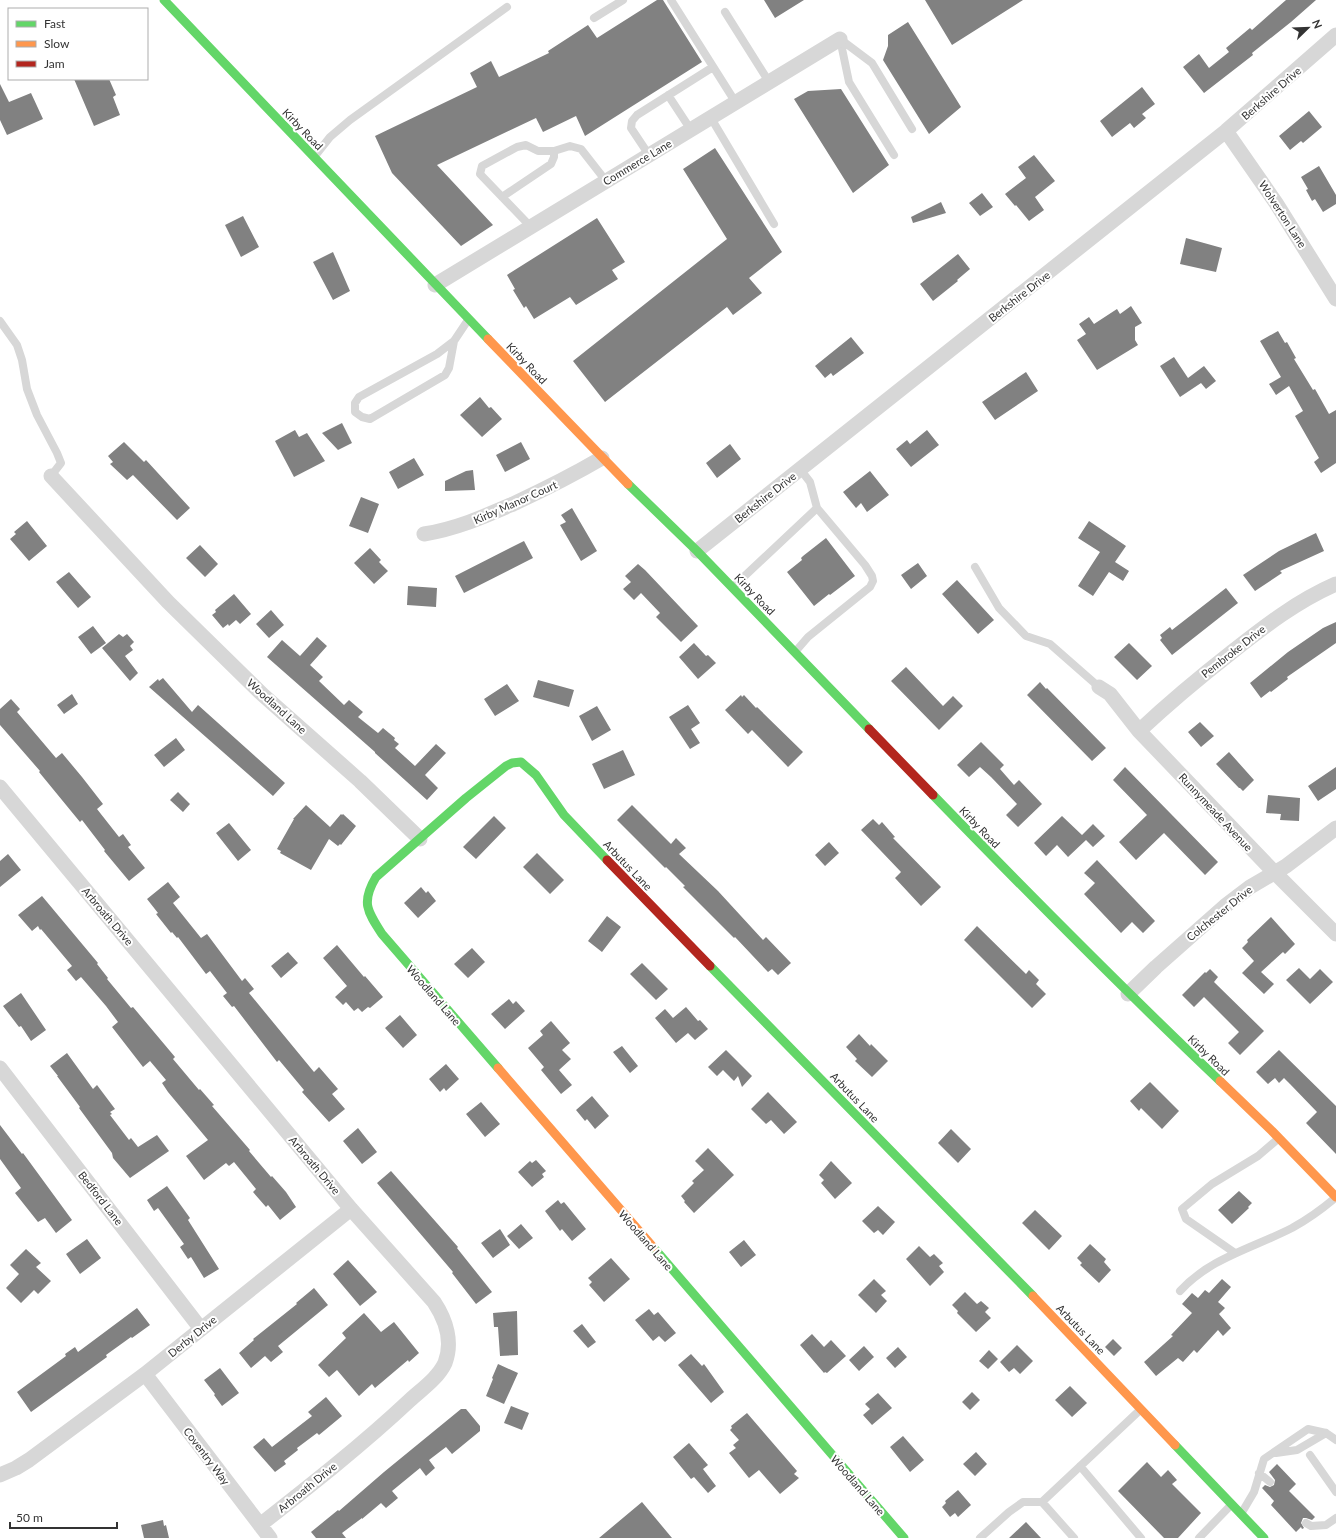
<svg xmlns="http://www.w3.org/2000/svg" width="1336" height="1538" font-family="Lato,sans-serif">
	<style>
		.building { fill: #818181 }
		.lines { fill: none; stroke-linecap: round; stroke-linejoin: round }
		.lane { stroke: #d7d7d7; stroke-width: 8 }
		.street { stroke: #d7d7d7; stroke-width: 15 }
		.fast { stroke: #63d668; stroke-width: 9 }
		.slow { stroke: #ff974d; stroke-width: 9 }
		.jam { stroke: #b3261e; stroke-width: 9 }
		.labels { text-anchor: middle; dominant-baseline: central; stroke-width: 4; stroke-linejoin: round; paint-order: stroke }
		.street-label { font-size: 11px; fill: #333; stroke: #fff }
	</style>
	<rect width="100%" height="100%" fill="#fff"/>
	<path class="building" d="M657,0H663L702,62L585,136L576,116L543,132L536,118L437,165L493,225L461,246L392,173L375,136L477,87L470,73L491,61L499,77L549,53L548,51L588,25L597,38Z
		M764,0H804L775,18Z
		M925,0H1023L952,45Z
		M1286,0H1316L1291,22L1252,53L1253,55L1204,93L1183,67L1199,54L1209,68L1229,52L1226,48L1250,28L1252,30Z
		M908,22L961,107L929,134L883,60L888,46V35Z
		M74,79H109L116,95L113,97L120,115L94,126Z
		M0,84L9,102L31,93L43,119L7,135L0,120Z
		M1142,87L1155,104L1142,114L1146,118L1134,128L1130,123L1112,137L1100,121Z
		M841,89L889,165L853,193L794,99L808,91Z
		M1309,111L1322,127L1303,143L1301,141L1290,150L1279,136Z
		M715,148L782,252L749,278L762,293L733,315L727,307L605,402L573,361L727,239L683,169Z
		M1034,155L1055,181L1035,197L1044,210L1029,221L1016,205L1015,206L1005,194L1026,178L1018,167Z
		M1319,166L1336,195V204L1323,212L1315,199L1312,201L1306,190L1308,189L1301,177Z
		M982,193L993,207L980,216L969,203Z
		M941,202L946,213L913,223L911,217Z
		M243,216L259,247L241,257L225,225Z
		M597,218L625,262L612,270L618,279L576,305L570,297L534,319L526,306L524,308L513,290L515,289L507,275Z
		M1186,238L1222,248L1216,272L1180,264Z
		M333,252L350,291L333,300L313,262Z
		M958,254L970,269L957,280L958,281L933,301L920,284Z
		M1131,306L1142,323L1135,327V340L1138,345L1097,370L1077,340L1086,334L1079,324L1089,317L1094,324L1117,309L1120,314Z
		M1278,331L1285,343L1287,342L1296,358L1294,359L1313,390L1315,389L1329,414L1336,410V463L1321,473L1314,462L1319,458L1295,416L1303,411L1289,386L1276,395L1269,384L1281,377L1260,341Z
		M851,337L864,353L833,376L831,373L825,378L815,366Z
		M1174,357L1188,378L1204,366L1216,381L1206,389L1201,383L1180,397L1160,366Z
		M1026,372L1038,391L995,420L982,402Z
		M480,397L489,408L491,407L502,419L482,437L460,415Z
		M342,423L352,443L338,450L322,433Z
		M295,430L299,437L307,433L325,461L294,477L275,441Z
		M927,430L939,445L911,467L896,449L907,440L910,444Z
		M124,442L144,462L146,460L190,508L177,520L133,475L127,480L110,464L113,462L108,456Z
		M521,442L530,459L505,472L496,455Z
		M730,444L741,459L717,478L706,463Z
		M414,458L424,475L398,489L389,472Z
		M473,470L475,490L445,491V481L466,471Z
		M870,471L889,495L867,512L861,503L856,508L843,492Z
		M361,497L379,504L368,533L349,526Z
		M572,508L597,551L581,561L560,525L566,522L561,515Z
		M27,521L47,546L29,561L10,539L16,534L14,532Z
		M1089,521L1126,546L1115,562L1129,571L1123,581L1109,572L1093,596L1078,586L1100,552L1078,538Z
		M1316,533L1324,551L1280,571L1282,573L1255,591L1243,575L1279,551Z
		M826,538L855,576L830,595L829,594L814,606L787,572L802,560L801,558L803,556Z
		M524,541L533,558L464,593L455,576Z
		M200,545L218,564L205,577L186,558Z
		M370,548L381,560L379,562L388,571L374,584L354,563Z
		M918,563L927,576L911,589L901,575Z
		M638,564L645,570L698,626L681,642L656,617L660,613L641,593L634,600L623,589L631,582L625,576Z
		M69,572L91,597L78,608L56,582Z
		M957,580L994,620L978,634L942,594Z
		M408,586L437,588L436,607L407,605Z
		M1226,588L1238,603L1172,655L1160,640L1162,638L1160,635L1170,627L1172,630Z
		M234,594L251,614L240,624L236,620L229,626L228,624L223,628L212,615L216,612L215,610Z
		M271,610L284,625L269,638L256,624Z
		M1336,622V643L1287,677L1288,679L1271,692L1270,691L1261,698L1250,683L1288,652L1323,628Z
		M93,626L106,643L91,654L78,637Z
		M119,634L123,637L127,634L134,642L130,646L133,650L125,656L138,673L130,681L102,648Z
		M317,637L327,646L310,665L323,677L319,681L344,705L349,700L363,712L358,717L378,733L383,728L395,738L394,740L399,744L395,748L415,766L436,744L446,753L425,775L438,788L427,800L375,753V752L267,657L282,640L300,656Z
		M694,643L706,656L708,655L716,663L698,679L679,657Z
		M1129,643L1152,666L1137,680L1114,657Z
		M906,667L943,706L953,696L963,706L939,730L891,681Z
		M163,678L192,712L198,705L285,783L273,796L149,687L158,679L159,681Z
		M538,680L574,690L569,707L533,697Z
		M1040,682L1046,689L1047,688L1106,748L1092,761L1027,695Z
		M507,684L519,701L495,716L484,699Z
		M72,694L78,704L64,714L57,705Z
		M741,695L742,697L744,695L756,708L757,707L803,752L788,767L752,730L748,734L725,710Z
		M11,699L20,709L17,712L56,758L62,753L82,777L103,804L97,809L119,837L123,834L131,845L128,847L145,868L129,881L104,851L105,850L82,820L80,822L39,772L40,771L0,725V709Z
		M688,705L700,723L691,729L700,743L690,749L669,717Z
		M597,706L611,730L592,741L579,716Z
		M1200,722L1214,736L1201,747L1188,732Z
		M176,738L185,750L164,767L154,755Z
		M981,742L1004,765L1000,769L1014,785L1019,780L1042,804L1018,827L1006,815L1017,804L991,777L980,767L969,777L957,765Z
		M623,750L635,775L604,789L592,764Z
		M1229,752L1254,780L1243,791L1240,788H1239L1216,764Z
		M1125,767L1218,862L1205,875L1164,833L1136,860L1119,842L1147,815L1113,780Z
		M1336,767V789L1318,801L1308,786Z
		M178,792L190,804L183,812L170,800Z
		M1268,795L1300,798L1299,821L1280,820L1281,814L1266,813Z
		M306,805L330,827L341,814L342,815L343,814L356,826L341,845L340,844L338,846L329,839L311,870L280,853L281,851L277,849L294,819H293Z
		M632,805L671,844L676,838L686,848L679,854L718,891L763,940L766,937L791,963L778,975L772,969L768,972L735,937L734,938L683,887L685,886L666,867L665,868L617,820Z
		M494,816L506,828L476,859L463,847Z
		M1062,816L1082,835L1093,824L1105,836L1093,847L1086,840L1068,857L1057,845L1046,856L1034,843Z
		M873,819L879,825L882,822L895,837L893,838L941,887L921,906L895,878L901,872L861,830Z
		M229,823L251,850L238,861L216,833Z
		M829,842L839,853L825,866L815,855Z
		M537,853L564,880L550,894L523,867Z
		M8,854L21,870L0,887V861Z
		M1097,860L1155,921L1143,933L1132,922L1121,933L1084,894L1095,883L1084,873Z
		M168,882L180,897L173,903L201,938L207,934L242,981L245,978L254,989L249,993L314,1072L319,1067L338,1089L332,1094L345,1109L329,1122L302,1092L304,1090L279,1060L277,1062L234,1006L232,1007L223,996L227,993L210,971L206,974L178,937L177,938L172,932L171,933L156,914L158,913L147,899Z
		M421,887L426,893L428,891L436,901L418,918L404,903Z
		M42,896L98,963L97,964L108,978L107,979L131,1008L133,1007L175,1057L173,1059L199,1090L200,1089L214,1105L212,1106L250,1150L249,1151L271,1177L272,1176L286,1192L296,1207L280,1220L268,1205L266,1207L253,1192L256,1189L234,1162L229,1166L226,1163L204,1180L186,1156L208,1140L168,1092L162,1083L166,1080L150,1061L143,1067L112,1027L118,1022L106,1006L81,977L76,981L67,970L72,966L41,929L40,930L38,926L32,931L18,915Z
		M607,916L621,927L602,952L588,941Z
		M1271,917L1295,944L1285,954L1283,952L1261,972L1274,984L1264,994L1242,973L1254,961L1242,948L1248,942L1247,940Z
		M977,926L1026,974L1029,970L1039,980L1036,984L1046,994L1032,1008L964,940Z
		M337,945L364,977L365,976L383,997L370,1008L368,1007L362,1012L358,1008L354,1011L346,1002L343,1005L335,997L347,986L323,958Z
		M472,948L485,962L468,978L454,964Z
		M288,952L298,963L281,978L271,966Z
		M642,963L668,989L656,1000L630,974Z
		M1299,968L1310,979L1320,969L1333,982L1310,1004L1286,980Z
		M1210,969L1218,977L1214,982L1264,1031L1240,1055L1228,1043L1239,1032L1204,997L1194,1007L1182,995L1205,972L1206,973Z
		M21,993L46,1030L31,1041L21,1026L19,1027L3,1006Z
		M509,999L513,1004L516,1001L525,1011L505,1029L491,1014Z
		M686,1007L698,1021L700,1020L708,1029L695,1040L688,1033L676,1043L655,1018L665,1009L673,1018Z
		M400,1015L417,1035L403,1048L385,1028Z
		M551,1021L570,1043L562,1050L571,1059L559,1070L572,1085L561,1094L541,1070L544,1067L528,1048L543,1035L540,1031Z
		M859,1034L870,1046L871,1044L888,1061L872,1077L855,1061L857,1059L846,1047Z
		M622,1046L638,1066L630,1073L613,1052Z
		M726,1050L752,1076L742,1087L738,1076L734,1081L723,1070L717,1076L708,1067Z
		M1279,1050L1336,1106V1154L1306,1123L1317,1112L1290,1084L1284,1078L1279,1083L1275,1078L1268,1084L1256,1072Z
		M67,1053L93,1089L97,1085L115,1109L110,1112L112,1114L110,1115L129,1140L131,1138L138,1147L157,1135L169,1151L130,1178L113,1158L112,1153L79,1108L80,1107L57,1076H58L50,1066Z
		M446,1064L459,1079L446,1091L444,1088L440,1092L429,1079Z
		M1150,1082L1179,1111L1162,1129L1141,1108L1139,1111L1130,1101Z
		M768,1092L797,1122L784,1134L771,1120L766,1124L751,1109Z
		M592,1096L609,1116L595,1129L587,1119L585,1121L576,1110Z
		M481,1102L500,1124L485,1137L466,1114Z
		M0,1125L22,1154L23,1153L72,1220L56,1233L45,1218L38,1222L15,1193L21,1188L0,1159Z
		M358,1128L377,1152L362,1164L343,1141Z
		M951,1129L971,1149L958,1163L938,1143Z
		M708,1148L734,1175L694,1213L684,1202L685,1201L681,1196L694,1183L692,1181L704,1170L695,1161Z
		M536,1160L546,1171L542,1174L544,1177L532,1187L518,1172L530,1161L532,1163Z
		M831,1161L852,1183L835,1199L821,1183L824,1180L819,1175Z
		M391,1171L458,1247L457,1248L492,1292L476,1304L452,1273L453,1272L377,1183Z
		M167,1186L190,1218L188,1220L219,1269L204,1278L191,1257L188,1259L180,1247L184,1244L158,1208L154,1211L147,1200Z
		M1239,1191L1252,1203L1248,1207L1249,1208L1232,1224L1218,1210Z
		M558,1200L561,1204L564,1202L586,1229L572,1241L562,1229L560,1231L545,1211Z
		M878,1206L895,1222L883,1235L878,1230L874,1233L862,1221Z
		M1035,1210L1062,1236L1049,1250L1022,1223Z
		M521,1224L533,1238L519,1249L507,1236Z
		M500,1229L510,1245L493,1258L481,1243Z
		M87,1239L101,1258L80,1274L66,1254Z
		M744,1240L756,1255L741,1267L729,1252Z
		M1090,1244L1106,1259L1104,1262L1111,1270L1099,1283L1080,1265L1082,1263L1077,1258Z
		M919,1246L930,1257L934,1254L943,1263L939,1266L944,1272L930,1286L906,1259Z
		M26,1249L41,1263L36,1267L51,1281L38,1294L34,1290L21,1303L6,1288L19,1274L10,1265Z
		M611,1258L630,1279L604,1302L589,1285L592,1282L588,1278Z
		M348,1260L377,1292L360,1306L333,1274Z
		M874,1279L886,1291L881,1295L887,1301L876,1313L858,1295Z
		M1222,1279L1231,1287L1218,1302L1225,1308L1219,1314L1231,1328L1223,1336L1218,1330L1197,1353L1194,1350L1183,1362L1178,1358L1156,1376L1144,1362L1173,1336L1171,1335L1192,1313L1182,1304L1192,1293L1198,1298L1205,1290L1209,1293Z
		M314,1288L328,1305L278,1346L283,1352L271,1362L265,1356L251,1368L239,1353L254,1340L253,1339L297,1304L296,1303Z
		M965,1292L977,1304L981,1301L989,1308L985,1312L991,1318L976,1332L957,1313L958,1311L952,1305Z
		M137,1308L150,1325L132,1338L131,1337L106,1355L107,1357L31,1412L17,1392L66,1356L65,1354L75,1347L78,1352Z
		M649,1309L654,1315L658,1312L676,1333L665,1342L659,1336L653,1341L635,1320Z
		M517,1311L518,1355L500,1356L498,1327H494L493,1313Z
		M364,1313L381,1332L394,1322L419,1353L409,1362L408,1360L375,1388L372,1384L359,1396L337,1370L329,1377L318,1365L346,1338L342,1333Z
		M582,1324L596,1342L588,1348L573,1331Z
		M812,1334L824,1347L831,1340L846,1356L827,1373L825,1372L824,1373L800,1345Z
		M1113,1339L1122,1348L1114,1356L1105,1347Z
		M1017,1345L1033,1361L1020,1374L1014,1368L1009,1372L1000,1362Z
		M864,1346L874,1357L859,1371L849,1360Z
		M898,1347L907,1357L895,1368L886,1358Z
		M989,1350L998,1359L988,1369L979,1361Z
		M691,1354L702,1366L704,1364L724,1392L711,1403L678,1365Z
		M498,1364L518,1373L504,1404L486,1396L493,1379L492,1378Z
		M220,1368L239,1393L222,1406L214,1395L215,1394L204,1380Z
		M1070,1386L1087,1403L1072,1417L1055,1400Z
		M972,1392L980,1400L970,1410L962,1402Z
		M878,1393L892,1408L872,1425L863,1415L870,1409L865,1404Z
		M326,1397L342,1416L319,1435L317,1433L297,1448L298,1450L284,1461L286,1464L275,1472L253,1447L264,1438L272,1447L312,1416L308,1412Z
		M511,1406L529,1413L522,1430L504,1423Z
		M461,1409H466L480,1426V1431L452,1454L446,1447L429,1460L435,1468L426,1476L420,1468L392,1491L398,1498L386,1508L381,1503L362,1519V1518L342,1533L346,1538H316L311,1532L338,1510L339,1511L384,1472Z
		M747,1413L797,1471L794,1474L799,1478L780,1494L759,1470L749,1478L729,1453L736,1448L733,1445L739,1440L730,1430L732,1428L731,1426Z
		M903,1436L924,1460L910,1472L890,1447Z
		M689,1443L708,1465L703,1469L716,1486L708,1493L694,1477L691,1479L673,1457Z
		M976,1452L987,1464L975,1476L963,1464Z
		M1147,1462L1161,1477L1168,1470L1177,1480L1172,1484L1201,1513L1178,1538H1164L1118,1491Z
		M1277,1464L1296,1484L1289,1491L1315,1517L1312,1520L1306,1518H1303L1301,1523L1304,1528L1302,1529L1301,1527L1296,1532L1271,1505L1274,1501L1262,1488L1265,1485L1270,1487L1274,1485L1275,1480L1269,1472Z
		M958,1490L971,1505L958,1517L955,1513L950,1517L942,1507L946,1503L945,1501Z
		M642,1502L672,1538H599Z
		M163,1520L164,1526L166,1525L169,1538H144L141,1525Z
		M1026,1522L1041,1538H1009Z"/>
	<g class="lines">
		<path class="lane" d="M671,0L736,103
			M725,12L769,82
			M594,18L623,0
			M840,39L849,82L894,155
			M840,39L872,63L912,129
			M668,95L691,130
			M711,118L774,224
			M649,155L631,128L632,121L637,115L713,67
			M315,156L330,137L350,120L507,7
			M502,197L551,164L554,157V151
			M531,227L480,174L482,166L517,147L526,145L538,151H554L570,146L581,149L606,181
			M0,321L17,345L22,360L27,389L37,415L57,453L61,463L51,476
			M454,341L449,368L445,375L370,419L362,417L355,412V403L359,397L437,354L454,341L468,320
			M975,567L999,608L1026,636L1050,644L1099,687
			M733,587L817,508
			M795,652L808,637L870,587L873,581L872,576L865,565L817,508L810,482L800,469
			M1235,1253L1186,1219L1182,1209L1212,1184L1258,1156L1278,1139
			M1180,1291C1210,1258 1253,1248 1292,1228C1308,1219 1322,1209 1335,1198
			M1276,1453L1297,1450L1326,1433
			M1310,1455L1336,1492
			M1080,1466L1141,1538
			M1259,1473L1270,1482
			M1241,1514L1254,1492L1264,1459L1308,1429L1326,1433L1336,1440
			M1306,1523L1311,1526L1326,1525L1336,1518
			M980,1538L1009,1512L1023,1502H1042
			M1074,1538L1042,1502L1140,1410
			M1199,1538L1232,1504"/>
		<path class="street" d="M1226,131L1276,203L1336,299
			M435,285L840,39
			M51,476L168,602L263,695L360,781L420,839
			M424,534C456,529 483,517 513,504C543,490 573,475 602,458
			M697,551L1226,131L1336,35
			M1099,687L1110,694L1139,731L1274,872L1336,934
			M1139,731C1169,703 1200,677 1232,652C1265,626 1297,601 1336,584
			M0,787L351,1209L434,1302C446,1320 453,1342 445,1363C438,1378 422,1389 410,1400C362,1445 311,1485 260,1525
			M1128,994L1156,967L1225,906L1250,887L1286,866L1336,828
			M0,1068L201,1329
			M145,1374L270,1538
			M0,1475L16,1468L29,1460L145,1374L351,1209"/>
		<path class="fast" d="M164,0L488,339
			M628,484L697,551L869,729
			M933,795C1027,892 1122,988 1220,1081
			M710,966L1033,1296
			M498,1068L382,934C367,911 361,902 376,877L466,798L506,766L512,763L521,762L536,775L564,815L607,860
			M653,1247L904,1538
			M1175,1445L1264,1538"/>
		<path class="slow" d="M488,339L628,484
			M498,1068L653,1247
			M1220,1081L1272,1131L1336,1197
			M1033,1296L1175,1445"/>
		<path class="jam" d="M869,729L933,795
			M607,860L710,966"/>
	</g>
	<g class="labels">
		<g class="street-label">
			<text transform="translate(1271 93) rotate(-41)">Berkshire Drive</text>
			<text transform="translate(303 129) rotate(46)">Kirby Road</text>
			<text transform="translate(637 162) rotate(-31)">Commerce Lane</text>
			<text transform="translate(1283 214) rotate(57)">Wolverton Lane</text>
			<text transform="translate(1019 296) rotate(-38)">Berkshire Drive</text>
			<text transform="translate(527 363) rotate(46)">Kirby Road</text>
			<text transform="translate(765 497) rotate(-38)">Berkshire Drive</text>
			<text transform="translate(515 502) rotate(-24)">Kirby Manor Court</text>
			<text transform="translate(755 594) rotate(46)">Kirby Road</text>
			<text transform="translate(1233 651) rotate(-38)">Pembroke Drive</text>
			<text transform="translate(277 706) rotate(42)">Woodland Lane</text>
			<text transform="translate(1216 812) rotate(47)">Runnymeade Avenue</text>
			<text transform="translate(980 827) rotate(46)">Kirby Road</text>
			<text transform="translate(628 865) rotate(46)">Arbutus Lane</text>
			<text transform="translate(1219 913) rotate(-39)">Colchester Drive</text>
			<text transform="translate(108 916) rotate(50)">Arbroath Drive</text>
			<text transform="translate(434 995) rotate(49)">Woodland Lane</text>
			<text transform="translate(1209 1055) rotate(44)">Kirby Road</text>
			<text transform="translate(855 1097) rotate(46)">Arbutus Lane</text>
			<text transform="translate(315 1165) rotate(50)">Arbroath Drive</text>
			<text transform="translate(101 1198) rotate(52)">Bedford Lane</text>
			<text transform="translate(646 1240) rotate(49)">Woodland Lane</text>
			<text transform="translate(1081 1329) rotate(46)">Arbutus Lane</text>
			<text transform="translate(192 1336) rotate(-39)">Derby Drive</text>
			<text transform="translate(207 1456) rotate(53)">Coventry Way</text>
			<text transform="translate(858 1485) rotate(49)">Woodland Lane</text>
			<text transform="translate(307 1487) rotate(-39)">Arbroath Drive</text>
		</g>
	</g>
	<rect x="8" y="8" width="140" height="72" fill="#ffffff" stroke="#adadad"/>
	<rect x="16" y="21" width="20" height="6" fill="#63d668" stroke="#adadad"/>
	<text x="44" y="28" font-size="12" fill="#333333">Fast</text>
	<rect x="16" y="41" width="20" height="6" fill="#ff974d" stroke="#adadad"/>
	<text x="44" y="48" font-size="12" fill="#333333">Slow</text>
	<rect x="16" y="61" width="20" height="6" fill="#b3261e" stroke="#adadad"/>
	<text x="44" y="68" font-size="12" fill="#333333">Jam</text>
	<g transform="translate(1308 28) rotate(67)" stroke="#ffffff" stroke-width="3" paint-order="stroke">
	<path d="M0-3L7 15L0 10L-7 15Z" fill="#333333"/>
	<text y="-6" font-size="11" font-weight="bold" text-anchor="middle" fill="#333333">N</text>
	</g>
	<path d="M10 1522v6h107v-6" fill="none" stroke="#333333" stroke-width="2"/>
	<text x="16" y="1522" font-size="12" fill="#333333" stroke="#ffffff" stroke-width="3" paint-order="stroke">50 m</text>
</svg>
